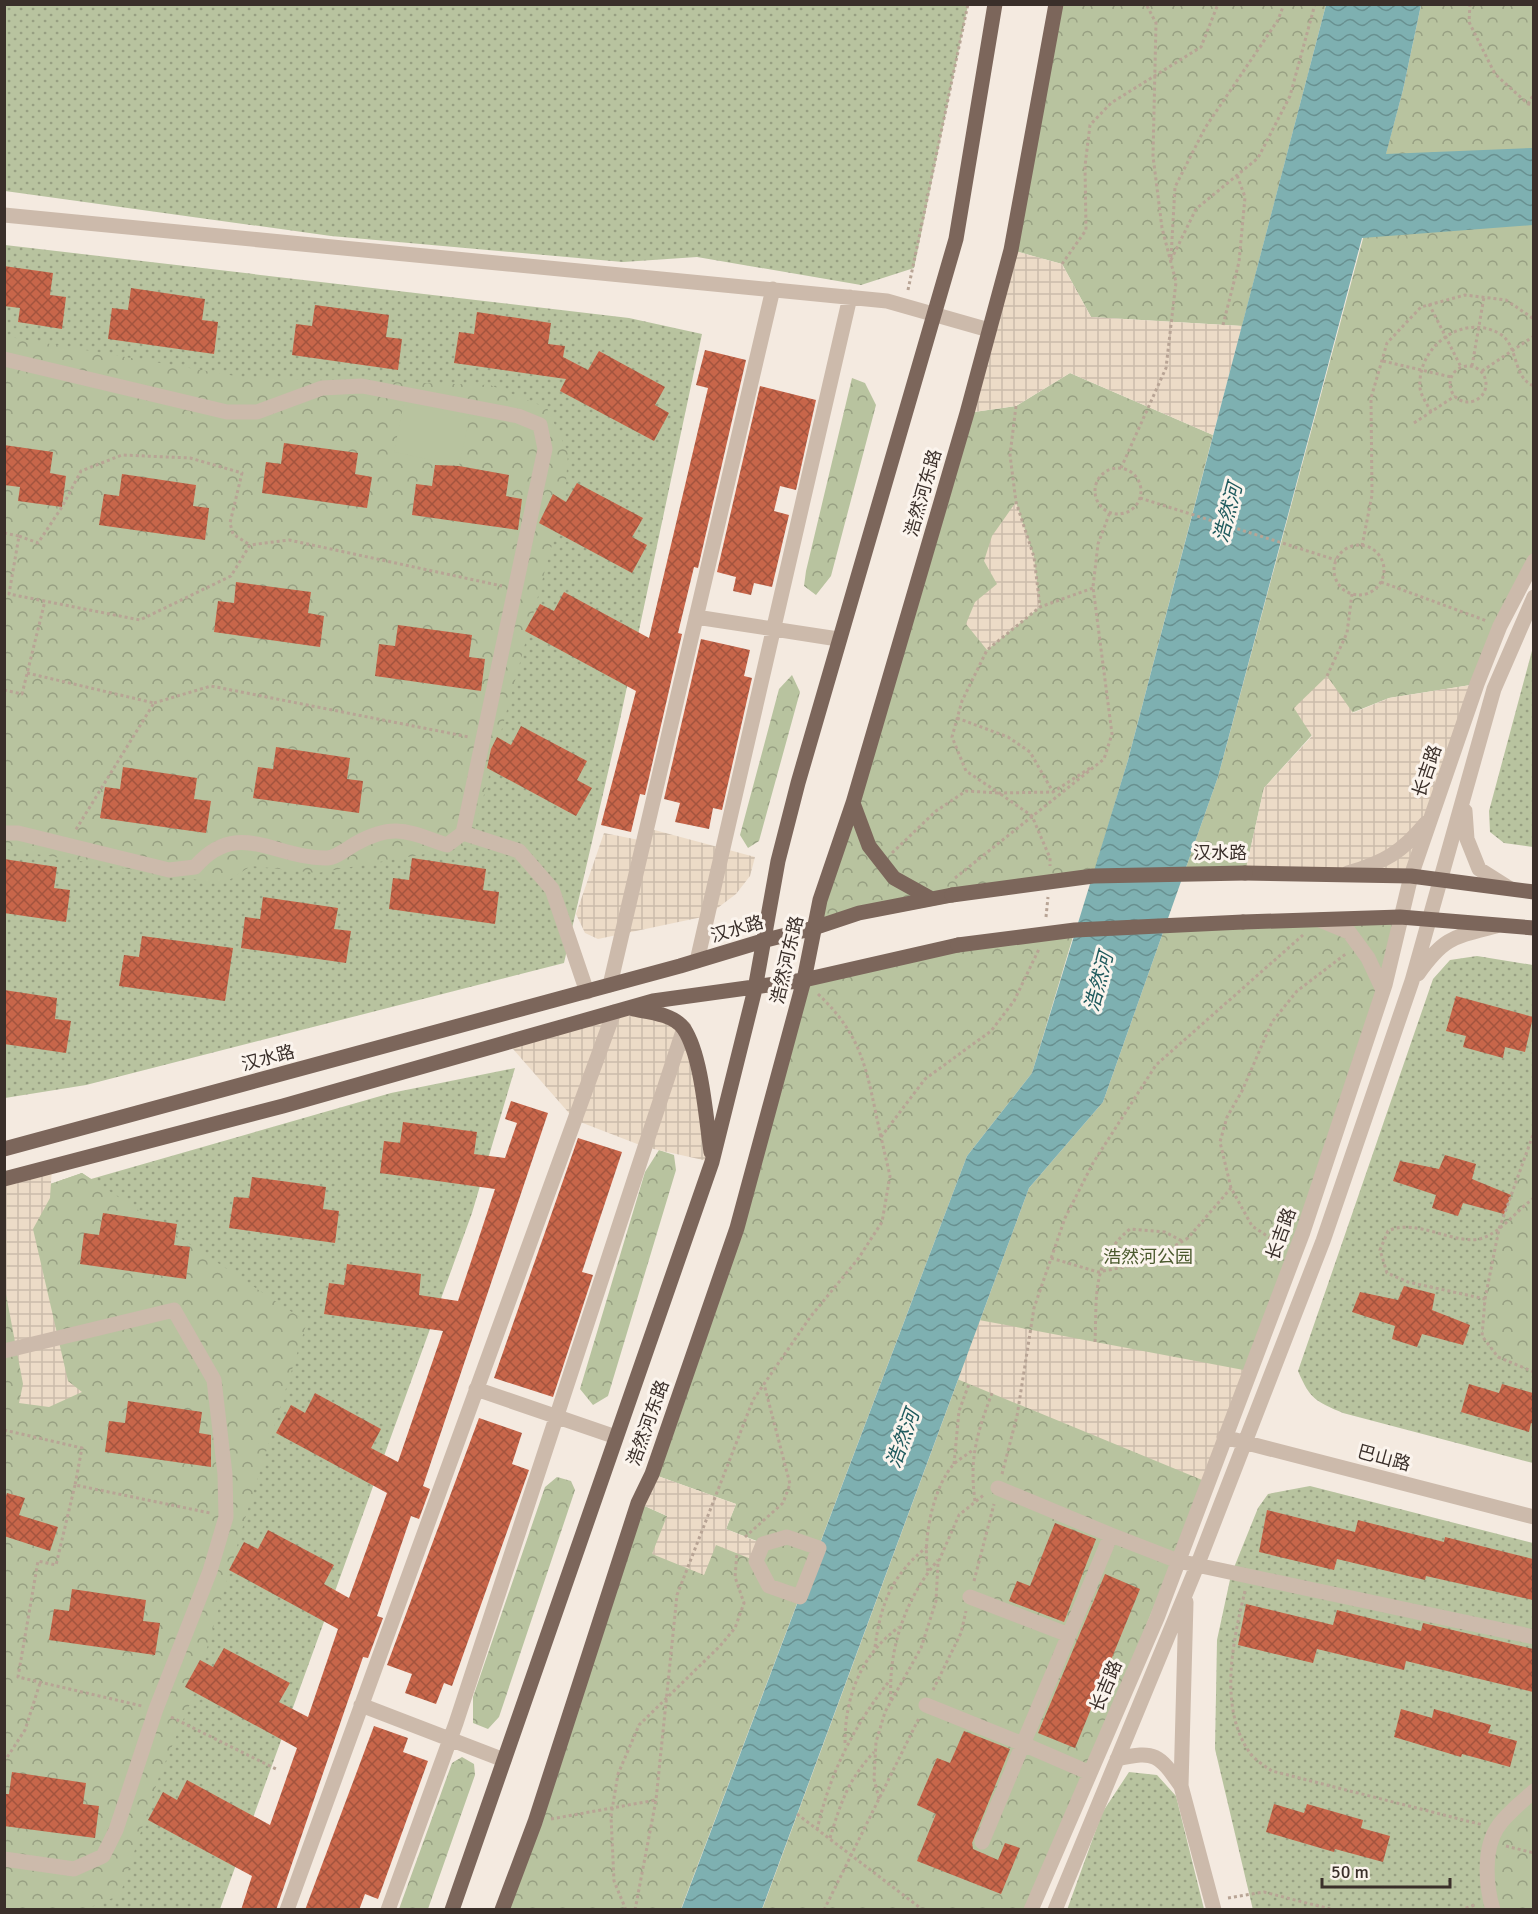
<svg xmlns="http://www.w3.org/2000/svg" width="1538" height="1914" font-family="Signika,'Noto Sans SC',sans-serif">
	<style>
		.grass { fill: url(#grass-dots) }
		.forest { fill: url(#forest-crowns) }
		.pitch { fill: #b8c39f }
		.plaza { fill: url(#plaza-grid) }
		.water { fill: url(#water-waves) }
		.building { fill: url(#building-cross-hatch) }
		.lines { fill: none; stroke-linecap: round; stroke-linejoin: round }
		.path { stroke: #b8a495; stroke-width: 3; stroke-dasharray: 3 3; stroke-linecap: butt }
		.minor { stroke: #ccbaab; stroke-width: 15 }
		.major { stroke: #7c665b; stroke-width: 15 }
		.major-bridge { stroke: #7c665b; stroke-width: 15 }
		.labels { text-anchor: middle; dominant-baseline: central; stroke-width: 6; stroke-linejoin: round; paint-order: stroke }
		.street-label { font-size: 18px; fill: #3a2f2a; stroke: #fbf4ed }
		.park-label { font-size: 18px; fill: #4a592d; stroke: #fbf4ed }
		.water-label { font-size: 20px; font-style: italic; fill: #1f5a5d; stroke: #fbf4ed }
	</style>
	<defs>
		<pattern id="grass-dots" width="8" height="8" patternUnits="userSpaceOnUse" patternTransform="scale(1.5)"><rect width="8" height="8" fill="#b8c39f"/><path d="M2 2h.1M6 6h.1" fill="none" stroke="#979f82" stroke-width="1.8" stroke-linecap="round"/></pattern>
		<pattern id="forest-crowns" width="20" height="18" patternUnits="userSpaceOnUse" patternTransform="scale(1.5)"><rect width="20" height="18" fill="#b8c39f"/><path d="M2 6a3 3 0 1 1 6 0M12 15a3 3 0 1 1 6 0" fill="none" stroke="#979f82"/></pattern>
		<pattern id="plaza-grid" width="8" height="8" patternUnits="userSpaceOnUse" patternTransform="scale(1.5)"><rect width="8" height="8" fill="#ecdbc7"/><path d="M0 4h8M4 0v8" fill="none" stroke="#cbbcab"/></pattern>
		<pattern id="water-waves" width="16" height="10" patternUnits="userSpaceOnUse" patternTransform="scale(1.5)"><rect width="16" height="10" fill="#7eb0b1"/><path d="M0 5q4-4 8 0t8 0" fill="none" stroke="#689090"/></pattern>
		<pattern id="building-cross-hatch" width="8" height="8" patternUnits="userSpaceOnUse" patternTransform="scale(1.5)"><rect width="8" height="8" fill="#c8664a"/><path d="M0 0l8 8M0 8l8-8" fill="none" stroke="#a3543e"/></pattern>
	</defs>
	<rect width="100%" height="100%" fill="#f4eae0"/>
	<path class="grass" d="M5,4H968V5L914,268L861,285L697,257L623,262L331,236L5,191Z
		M5,245L629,318L702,334L618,729L564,963L86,1085L5,1098Z
		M1533,647V847L1504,843L1490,832L1489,811Z
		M1477,956L1533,965V1463L1343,1413C1315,1401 1310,1399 1298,1371L1433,979L1450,960Z
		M515,1068L472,1213L220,1909H5L4,1200L82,1173L91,1179L391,1093Z
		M1310,1486L1533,1543V1909L1253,1910L1215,1749L1217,1640L1231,1575L1258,1508L1268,1494Z
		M1129,1772L1157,1775L1176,1796L1204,1909L1067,1910L1102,1813Z"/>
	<path class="forest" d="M1055,5H1326L1242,326L1091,317L1062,264L1011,250Z
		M1421,5H1533V561L1477,684L1389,698L1321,725L1264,788L1245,873H1184L1218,777L1403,90Z
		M4,336L247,378L490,385L547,408L568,453L565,497L470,846L317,873L251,866L223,884L5,849Z
		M1070,373L1213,435L1128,760L1093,876L814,928L967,413L1016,406Z
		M852,378L865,383L876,405L831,576L816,595L804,586L806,571Z
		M792,675L800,692L759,841L748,848L740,835L779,689Z
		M1400,917L1385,985L1235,1407L1031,1909L762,1910L1029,1188L1103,1102L1166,924Z
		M1075,930L1032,1073L967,1156L681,1909L502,1910L638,1503L667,1516L704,1574L715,1545L762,1543L726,1529L736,1504L652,1474L737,1228L804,980Z
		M1533,1135V1372L1498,1357L1482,1336L1485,1299L1499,1229Z
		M659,1150L674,1155L676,1170L608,1396L593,1405L580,1389L645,1172Z
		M82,1173L307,1322L248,1509L192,1699L159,1777L120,1895L86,1909H5L4,1200Z
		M557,1477L571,1481L575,1490L499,1717L488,1729L473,1723V1697L545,1487Z
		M462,1757L474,1764L475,1775L428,1909H399L452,1763Z
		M1533,1791V1909H1493L1490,1852L1497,1828Z"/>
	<path class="pitch" d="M406,392L472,406L459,466L394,452Z"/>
	<path class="plaza" d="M1011,250L1062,264L1091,317L1242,326L1213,435L1070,373L1016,406L967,413Z
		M1016,502L1034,557L1040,607L987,650L966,624L975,602L997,584L984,561L992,536Z
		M1327,676L1353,713L1389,698L1477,684L1411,876L1245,873L1264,788L1312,736L1294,708Z
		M647,828L755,857L750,876L736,894L707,916L598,939L585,933L576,914L604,833L644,841Z
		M627,1009L684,1028L712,1162L645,1147L575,1120L507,1042Z
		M52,1167L50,1198L33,1229L68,1381L82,1392L49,1407L19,1403L23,1384L5,1289L4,1179Z
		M979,1320L1249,1371L1207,1482L957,1379Z
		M652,1474L736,1504L726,1529L763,1544L756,1561L716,1545L704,1575L652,1554L667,1516L638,1503Z"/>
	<path class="water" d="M1326,5H1421L1403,90L1386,154L1533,148V225L1362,238L1218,777L1103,1102L1029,1188L762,1909L681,1910L967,1156L1032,1073L1128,760Z"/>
	<path class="building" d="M4,266L53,273L50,295L66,297L62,329L18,322L20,308L4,306Z
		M131,288L205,299L202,320L218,322L214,354L108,339L112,308L128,310Z
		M315,305L389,315L386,337L402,339L398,370L292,355L296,324L312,326Z
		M477,312L551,323L548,344L565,346L563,357L588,370L599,351L665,387L655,405L669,413L654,441L560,391L566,379L454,363L459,332L474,334Z
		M705,350L746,360L698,568L694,567L678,633L682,634L645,795L640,794L631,832L601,825L636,691L525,631L540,604L554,611L564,592L649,638L708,388L696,385Z
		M760,386L816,400L796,490L780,486L774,511L789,515L772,587L754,583L751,595L733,591L736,577L717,572Z
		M284,443L358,453L355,474L372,477L367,508L262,493L266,462L281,464Z
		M4,445L53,452L50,473L66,476L62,507L18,501L20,487L4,485Z
		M435,465L459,466L509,475L506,496L522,499L518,530L412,515L416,484L432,486Z
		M122,474L196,485L193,506L209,508L205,540L99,525L104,494L119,496Z
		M577,483L643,518L632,537L647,545L632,573L539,523L553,494L566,502Z
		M236,582L311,592L308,613L324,616L320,647L214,632L218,601L234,603Z
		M398,625L472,635L469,657L485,659L481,691L375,676L379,644L395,646Z
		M701,639L750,650L744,676L752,678L722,810L713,808L709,829L675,822L680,803L664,799Z
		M521,726L587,761L577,780L592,788L576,816L487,768L491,749L497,737L511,745Z
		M276,747L350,758L347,779L363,781L359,813L253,798L258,767L273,769Z
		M123,767L197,778L194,799L211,801L206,833L100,818L105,787L120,789Z
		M412,858L486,869L483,890L499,892L495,924L389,909L393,878L409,880Z
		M4,859L57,867L54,888L70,890L66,922L4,913Z
		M263,897L338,908L334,929L351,931L346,963L241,948L245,917L260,919Z
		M142,936L233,948L225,1001L119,986L124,955L139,957Z
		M4,990L57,998L55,1019L71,1021L66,1053L4,1044Z
		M1456,996L1533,1017L1525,1052L1505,1047L1503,1058L1463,1047L1466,1036L1446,1031Z
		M511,1101L548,1113L423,1486L430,1489L419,1519L411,1516L377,1616L383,1618L368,1658L363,1657L276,1910H241L252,1876L148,1820L163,1792L177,1800L187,1780L270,1825L297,1748L185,1687L200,1660L213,1667L224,1648L290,1683L279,1702L308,1717L338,1629L229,1570L244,1542L258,1549L268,1530L334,1565L324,1584L349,1598L387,1493L276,1433L291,1405L305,1413L315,1393L381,1429L371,1448L398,1462L443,1331L324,1314L329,1283L344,1285L347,1264L421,1274L419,1295L458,1301L495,1189L380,1173L384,1141L400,1143L403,1122L477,1132L474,1154L505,1158L517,1123L505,1119Z
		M578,1138L622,1152L582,1272L593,1275L553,1397L494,1378Z
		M1445,1155L1476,1164L1472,1179L1511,1195L1504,1214L1463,1203L1458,1216L1432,1208L1436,1195L1393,1181L1400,1161L1439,1169Z
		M252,1177L326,1187L323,1209L339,1211L335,1243L229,1228L234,1197L249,1198Z
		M103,1213L177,1224L174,1245L190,1247L186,1279L80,1264L84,1233L99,1235Z
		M1404,1286L1435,1294L1432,1310L1470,1325L1463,1345L1422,1334L1417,1347L1392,1339L1395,1326L1352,1312L1360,1292L1398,1300Z
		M1469,1384L1499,1393L1502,1384L1533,1393V1424L1531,1423L1529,1432L1461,1412Z
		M128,1401L202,1412L199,1433L211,1435V1467L105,1452L109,1421L125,1423Z
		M479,1418L522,1433L512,1464L529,1470L452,1686L444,1683L436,1704L405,1693L412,1674L387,1665Z
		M7,1493L25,1498L19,1515L58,1527L50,1551L4,1536V1503Z
		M1267,1510L1355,1532L1358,1520L1444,1542L1445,1537L1533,1559V1600L1426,1576L1425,1580L1337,1559L1334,1570L1259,1552Z
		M1055,1523L1096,1539L1064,1622L1009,1601L1017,1581L1030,1586Z
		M1105,1574L1140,1589L1075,1748L1038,1733Z
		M72,1589L146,1600L143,1621L160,1623L155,1655L49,1640L54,1609L69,1611Z
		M1246,1604L1333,1625L1337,1610L1421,1631L1423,1623L1533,1649V1692L1406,1661L1404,1670L1317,1649L1313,1663L1238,1645Z
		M1401,1709L1432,1718L1434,1709L1491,1725L1488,1733L1517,1741L1510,1767L1462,1754L1461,1757L1394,1737Z
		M374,1726L408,1738L403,1752L428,1761L378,1899L365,1894L359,1910H305Z
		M964,1731L1010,1749L972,1843L973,1849L998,1860L1005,1843L1020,1848L1001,1894L917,1861L936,1814L917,1805L937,1758L950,1763Z
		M12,1772L86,1783L83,1804L99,1806L95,1838L4,1826V1794H9Z
		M1274,1804L1304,1813L1307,1804L1363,1820L1361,1828L1390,1836L1383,1862L1335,1849L1334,1852L1266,1832Z"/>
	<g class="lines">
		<path class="path" d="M1470,4L1469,22L1495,74L1528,104L1534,105
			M1528,104L1534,94
			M1171,257L1175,187L1205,128L1278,20L1284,4
			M1171,260L1196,209L1258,158L1290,96L1315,4
			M1062,264L1086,230L1085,166L1090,125L1111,103L1201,47L1218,4
			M908,290L968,4
			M1429,304L1461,367
			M1223,325L1239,262L1245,197L1237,175
			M1383,361L1451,377
			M1472,366L1484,297
			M1450 384a18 18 0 1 1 36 0a18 18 0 1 1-36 0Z
			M1482,371L1534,336
			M1016,406L1010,455L1016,502L1034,557L1040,607
			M1431,412C1428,405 1420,395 1420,387C1417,347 1463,312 1500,334C1519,345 1512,378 1534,386
			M1414,423L1455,396
			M1121,468L1166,368L1176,282L1162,228L1153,156L1156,23L1146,4
			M1095 491a23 23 0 1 1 46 0a23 23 0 1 1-46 0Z
			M1140,498L1336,560
			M4,533L19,536L9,594L140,620L231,576L250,545L289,540L502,586
			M19,536L38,543L62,507L81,471L122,455L190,458L242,473L230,523L233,534L250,545
			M1334 570a25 25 0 1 1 50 0a25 25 0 1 1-50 0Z
			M1362,546L1372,495L1371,398L1387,343L1421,307L1465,295L1506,300L1534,319
			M1381,582L1487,621
			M27,673L154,703L75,831
			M1327,676L1347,633L1352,594
			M4,690L22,694L45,601
			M154,703L211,686L469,737
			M957,718L1008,737L1030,752L1053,792
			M1090,768L1053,792L999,793L966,771L952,737L962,701L987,650L1040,607L1093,588
			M892,853L936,811L966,791L999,793L1032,816L1050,858V866
			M955,878L1104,759L1112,734L1093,587L1098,544L1110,512
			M1046,917L1048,897
			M818,994C866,1039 867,1076 881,1137
			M1534,1198C1517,1210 1502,1231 1483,1238C1456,1247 1417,1217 1388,1231L1380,1250L1387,1273L1408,1282L1485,1299L1482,1336L1498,1357L1534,1372
			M1281,1245L1252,1226L1231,1188L1220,1142L1227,1117L1242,1091L1272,1022L1297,991L1347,953
			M1051,1258L1098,1272L1146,1263L1188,1238L1231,1188
			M1485,1299L1499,1229L1534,1132
			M1095,1342C1097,1296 1091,1261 1130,1229L1165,1232L1182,1241
			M4,1430L82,1448L75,1485L210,1513
			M954,1464L959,1411L969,1384
			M1002,1474L1017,1416L1034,1308L1065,1218L1093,1163L1156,1065L1303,935
			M75,1485L56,1565L38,1561L18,1677L142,1706
			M975,1501C969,1459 977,1433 992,1393
			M745,1537L783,1503L790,1484L764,1384
			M928,1571C922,1542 933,1485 955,1463C961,1458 968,1454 974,1449
			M974,1581L994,1504
			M1245,1591C1233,1641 1218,1708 1250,1753C1255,1760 1265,1766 1272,1771L1483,1825
			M875,1647C881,1602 892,1575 928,1546
			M933,1690L961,1633L966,1611
			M891,1700C888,1649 905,1599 938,1560
			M171,1717L276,1769
			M845,1743C845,1696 861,1655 899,1627
			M4,1762L25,1730L40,1683
			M879,1799L874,1779L876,1742L885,1712L921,1648L936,1601L938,1563L959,1515L985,1494
			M797,1814L923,1910
			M551,1819L656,1800
			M817,1830C830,1772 854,1726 890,1680
			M830,1838C841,1802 848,1780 874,1752
			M1506,1846L1534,1853
			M1228,1898L1264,1892L1334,1910
			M626,1910L614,1881L611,1816L618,1774L639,1725L720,1646L735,1628L744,1603L735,1577L737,1553
			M635,1910L656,1800L677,1595L753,1400L811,1316L858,1259L882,1222L890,1176L881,1137L925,1079L991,1031L1014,1001L1039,949
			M824,1910L919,1718
			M1460,1910L1475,1905"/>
		<path class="minor" d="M4,215L887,301L989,330
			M4,359L227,412H257L322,388L362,386L518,416L540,425L545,449L463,833L447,845C408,832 394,822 355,844C348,848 335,858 327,858C275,859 238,817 195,867L169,870L18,833H4
			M696,617L838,639
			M1465,811L1467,839L1479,869L1509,888
			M463,833L519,851L552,889L587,992
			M1348,873C1385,862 1402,852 1426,823
			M1320,920L1349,932L1368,958L1383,990
			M697,961L850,297
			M1418,974C1444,937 1454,937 1496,926
			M610,985L773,289
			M4,1351L174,1310L214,1380L225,1474L226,1517L210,1571L156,1709L116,1830L103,1856L74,1869L4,1859
			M476,1389L616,1437
			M1224,1437L1534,1517
			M998,1488L1111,1535
			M787,1537L819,1548L800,1597L769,1586L756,1561L763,1544Z
			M970,1597L1069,1635
			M1186,1602L1181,1786L1214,1910
			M361,1705L504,1760
			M926,1705L1023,1744L1111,1535L1178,1561L1534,1637
			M1117,1759C1156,1750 1159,1755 1181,1786
			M982,1842L1023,1744L1090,1773
			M287,1910L614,1012
			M388,1910L456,1723L684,1028
			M1031,1910L1157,1618L1303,1232L1385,985L1411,876L1477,684L1500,626L1534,561
			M1055,1910L1197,1566L1323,1241L1412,981L1494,689L1534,597
			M1493,1910C1486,1887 1483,1850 1497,1828C1506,1814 1522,1802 1534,1791"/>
		<path class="major" d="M853,803L869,846L894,878L930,898
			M1245,873L1411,876L1534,892
			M1243,922L1400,917L1534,928
			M633,1009C649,1012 674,1014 684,1029C702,1056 706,1120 711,1152
			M4,1149L680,966L766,940L814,928L859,913L952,895
			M4,1179L283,1106L653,1001L804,980L958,945
			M452,1910L712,1162L755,989L778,861L798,783L956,239L995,4
			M502,1910L535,1822L638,1503L652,1474L737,1228L804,980L820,900L853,803L967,413L1011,250L1056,4"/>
		<path class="major-bridge" d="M952,895L1093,876L1245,873
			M958,945L1075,930L1243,922"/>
	</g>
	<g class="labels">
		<g class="street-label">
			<text transform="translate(923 493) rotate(-74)">浩然河东路</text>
			<text transform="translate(1427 771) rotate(-71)">长吉路</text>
			<text x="1220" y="853">汉水路</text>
			<text transform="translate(737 929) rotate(-16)">汉水路</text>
			<text transform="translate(787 960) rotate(-77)">浩然河东路</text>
			<text transform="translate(268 1058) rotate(-15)">汉水路</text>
			<text transform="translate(1281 1234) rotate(-70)">长吉路</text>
			<text transform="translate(648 1423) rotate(-70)">浩然河东路</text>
			<text transform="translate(1384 1458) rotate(15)">巴山路</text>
			<text transform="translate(1106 1686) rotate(-67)">长吉路</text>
		</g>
		<g class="park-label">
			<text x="1148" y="1257">浩然河公园</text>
		</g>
		<g class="water-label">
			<text transform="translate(1228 513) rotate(-75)">浩然河</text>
			<text transform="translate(1099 982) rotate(-75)">浩然河</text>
			<text transform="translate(903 1439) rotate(-70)">浩然河</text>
		</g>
	</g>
	<rect width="1538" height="1914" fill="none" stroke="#3a2f2a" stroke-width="12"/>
	<path d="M1322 1878v9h128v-9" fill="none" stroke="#3a2f2a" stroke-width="3"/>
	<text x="1331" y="1878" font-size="18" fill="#3a2f2a" stroke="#fbf4ed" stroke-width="4.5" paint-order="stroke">50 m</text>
</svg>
